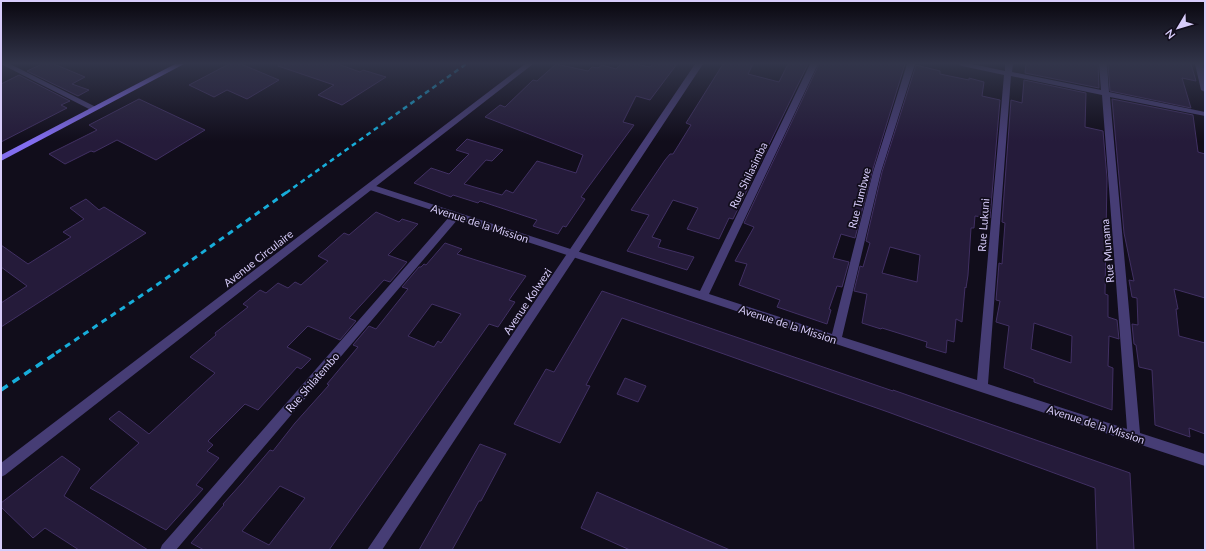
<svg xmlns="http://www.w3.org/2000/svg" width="1206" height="551" font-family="Lato,sans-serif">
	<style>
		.building { fill: #251b3a; stroke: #413063; fill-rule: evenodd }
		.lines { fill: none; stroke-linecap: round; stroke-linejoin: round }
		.minor { fill: #463d75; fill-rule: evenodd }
		.tertiary { fill: #463d75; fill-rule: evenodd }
		.secondary { fill: #826def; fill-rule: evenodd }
		.rail-far2 { stroke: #17adda; stroke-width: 2.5; stroke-dasharray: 5 4; stroke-linecap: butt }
		.rail-far1 { stroke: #17adda; stroke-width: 3; stroke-dasharray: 6 5; stroke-linecap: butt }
		.rail { stroke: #17adda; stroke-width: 3.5; stroke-dasharray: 8 6; stroke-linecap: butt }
		.labels { text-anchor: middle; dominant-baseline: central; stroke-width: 3.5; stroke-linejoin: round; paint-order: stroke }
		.street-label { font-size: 11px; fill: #d7ccfa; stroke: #110d1b }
	</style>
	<rect width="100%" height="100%" fill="#110d1b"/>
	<path class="building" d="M42,64H54L85,77L72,84L89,90L78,96L27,71Z
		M229,64H241L279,80L247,99L227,90L214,97L189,85Z
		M279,64H338L360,72L363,70L386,77L342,105L318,95L334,85L278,66Z
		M556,64L588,71L592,67L598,68L602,65L616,69L621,64H636L650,67L653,64H677L650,100L636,96L623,122L634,125L581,197L585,199L566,227L563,226L558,234L533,226L537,220L480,201L478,203L453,195L451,197L414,183L431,168L449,174L469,154L456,150L467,139L503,150L492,161L486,160L464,184L502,195L506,190L513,193L537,161L576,173L583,155L485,117L500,105L505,107L533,80L537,81Z
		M723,64H753L748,74L779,82L788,64H808L733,219L729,218L719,239L687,229L698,208L673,200L652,237L661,240L658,247L694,257L687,270L627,251L649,215L631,210L665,160L670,154H673L691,125L686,123Z
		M819,64H905L872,172L855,238L841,234L833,258L849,262L842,287L837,286L829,309L831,310L827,324L777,307L780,300L739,285L747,264L735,261L754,227L744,223Z
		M1026,64H1098L1099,88L1025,73Z
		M1108,64H1191L1196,81L1182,78L1191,108L1110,91Z
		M916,65L940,71V74L969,80V78L984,82L982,96L1000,100L990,218L975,216L974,228H971L968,275L966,288L965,287L962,322L956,319L954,342L947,340L946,353L926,347L927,342L882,328L881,329L862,323L867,294L854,291L860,266L863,267L870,243L866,241L882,172ZM890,247L920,255L917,282L882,273Z
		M19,75L70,101L61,105L67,108L1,142V84Z
		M1024,80L1086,93L1085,127L1103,131L1107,178L1105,294L1108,295V317L1117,320L1119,339L1109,336L1108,366L1113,368L1112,410L1034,382V379L1004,368L1009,326L996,322L1000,301L996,300L999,263L1002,264L1005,223L1002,222L1011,100L1022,103ZM1034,323L1072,336L1071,363L1031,349Z
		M139,99L205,130L156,160L117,140L94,152L91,151L65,164L49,154L97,130L89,125Z
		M1112,99L1193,115L1198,152L1205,154V298L1174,289L1178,309H1176L1179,336L1205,343V434L1189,428L1190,437L1155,425L1152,370L1139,367L1136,345L1134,344L1132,324L1138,325L1137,298L1132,297L1129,280L1134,281L1124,233Z
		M86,199L99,210L104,207L146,233L1,327V303L27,286L1,267V245L28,264L71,237L63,232L84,219L70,208Z
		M376,212L399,222L402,219L418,224L388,255L407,262L390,282L384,280L349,318L356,321L340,340L308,326L287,347L311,359L301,369L297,367L258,410L245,404L208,441L213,445L207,451L219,458L196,485L203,489L166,530L90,488L139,443L109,419L119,411L149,434L215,373L190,357L216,335L215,333L248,307L243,304L260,290L266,293L278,283L288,288L295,282L301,285L328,261L318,256L344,233L349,235Z
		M445,243L462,249L457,254L526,276L509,300L515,302L498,327L489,324L329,550H204L191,543L224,505L223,504L242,483L270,450L273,451L295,423L329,385L327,384L358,347L353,345L369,326L376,329L408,289L402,287L419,267H421L424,264L426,265ZM432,304L461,314L441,343L438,341L434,347L408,336ZM280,486L305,498L269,545L242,531Z
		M602,291L893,391V390L1130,473L1134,550H1097L1095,488L888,412L622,318L586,385L590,386L560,443L514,424L546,369L554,372Z
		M625,378L646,386L638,402L617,394Z
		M480,444L506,454L481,501H479L452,550H419Z
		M62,456L80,469L64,496L148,550H79L45,528L33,538L1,507V503Z
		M597,492L730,550H630L581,528Z"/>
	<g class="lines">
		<path class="minor" d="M1,64H10L98,108L97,110H91Z
			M810,64H818L709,294L832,334L873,172L907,64H915L881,172L842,337L977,380L1004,75L962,66L958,64H972L1005,71V64H1013L1012,72L1101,90L1099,64H1107L1109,92L1205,112V116L1110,97L1140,433L1205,454V466L458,219L176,550H160L162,545L450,216L367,189L366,187L367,185H373L700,291ZM1011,76L1102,95L1127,429L988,384Z
			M1195,64H1203L1205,74V92L1201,90Z"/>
		<path class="tertiary" d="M525,64H533L5,475L1,477V463Z
			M695,64H703L382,550H367Z"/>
		<path class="secondary" d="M175,64H184L1,161V155Z"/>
		<path class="rail-far2" d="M286,193L466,64"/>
		<path class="rail-far1" d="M56,353L154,287L287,192"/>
		<path class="rail" d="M1,390L58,352"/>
	</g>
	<linearGradient id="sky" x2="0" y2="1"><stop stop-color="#09070f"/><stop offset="0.45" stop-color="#32354a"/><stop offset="1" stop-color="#32354a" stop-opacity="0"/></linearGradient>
	<rect width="1206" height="141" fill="url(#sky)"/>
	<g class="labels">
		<g class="street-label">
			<text transform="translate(748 175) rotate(-64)">Rue Shilasimba</text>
			<text transform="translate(859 198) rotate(-76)">Rue Tumbwe</text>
			<text transform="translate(480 223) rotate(18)">Avenue de la Mission</text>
			<text transform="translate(983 225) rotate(-86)">Rue Lukuni</text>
			<text transform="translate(1107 251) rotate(-95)">Rue Munama</text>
			<text transform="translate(258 258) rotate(-38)">Avenue Circulaire</text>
			<text transform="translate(527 301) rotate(-56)">Avenue Kolwezi</text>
			<text transform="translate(788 324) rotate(18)">Avenue de la Mission</text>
			<text transform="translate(312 382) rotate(-49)">Rue Shilatembo</text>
			<text transform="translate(1096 424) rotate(18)">Avenue de la Mission</text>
		</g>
	</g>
	<rect width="1206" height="551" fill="none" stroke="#d7ccfa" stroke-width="4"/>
	<g transform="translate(1178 28) rotate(232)" stroke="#110d1b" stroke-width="3" paint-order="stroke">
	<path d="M0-3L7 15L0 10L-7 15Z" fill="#d7ccfa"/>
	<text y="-6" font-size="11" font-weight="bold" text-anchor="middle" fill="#d7ccfa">N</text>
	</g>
</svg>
